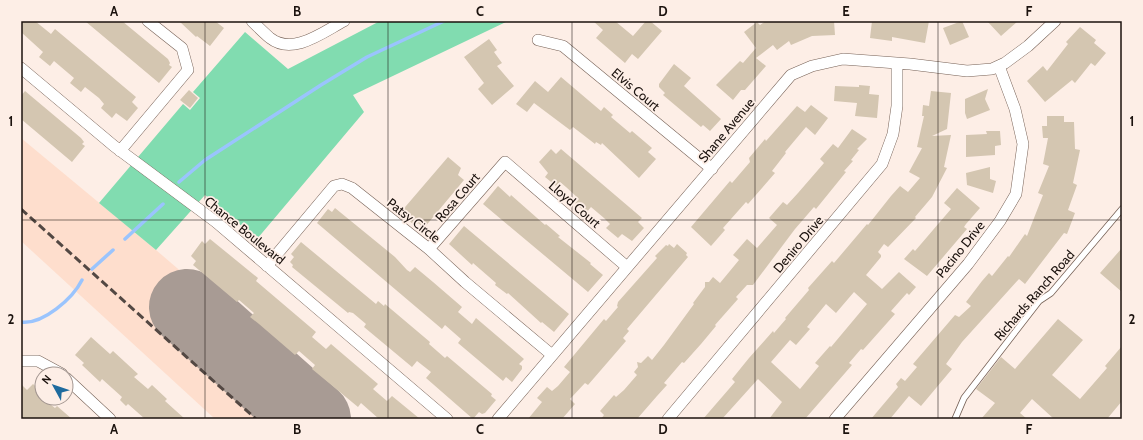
<svg xmlns="http://www.w3.org/2000/svg" width="1143" height="440" font-family="Cabin,sans-serif">
	<style>
		.built { fill: #fedecd }
		.green { fill: #81dcb0 }
		.lines { fill: none; stroke-linecap: round; stroke-linejoin: round }
		.stream { stroke: #9ac4fd; stroke-width: 3.5 }
		.runway { stroke: #a89b94; stroke-width: 76 }
		.building { fill: #d4c6b1; fill-rule: evenodd }
		.service-casing { stroke: #776257; stroke-width: 7 }
		.minor-casing { stroke: #776257; stroke-width: 12 }
		.service { stroke: #fff; stroke-width: 5.5 }
		.minor { stroke: #fff; stroke-width: 11 }
		.rail { stroke: #534843; stroke-width: 3; stroke-dasharray: 8 4; stroke-linecap: butt }
		.grid { fill: none; stroke: #1b120e; stroke-width: 1; stroke-opacity: 0.55 }
		.labels { text-anchor: middle; dominant-baseline: central; stroke-width: 3.5; stroke-linejoin: round; paint-order: stroke }
		.street-label { font-size: 13px; fill: #1b120e; stroke: #fdeee6 }
		.neatline { fill: none; stroke: #1b120e; stroke-width: 1.5 }
		.grid-label { font-size: 13px; text-anchor: middle; font-weight: bold; fill: #1b120e }
	</style>
	<rect width="100%" height="100%" fill="#fdeee6"/>
	<path class="built" d="M21,138L156,250L353,419H215L21,241Z"/>
	<path class="green" d="M380,21H508L353,95L364,112L257,239L205,195L156,250L99,203L183,104L190,110L200,98L193,92L245,32L288,69Z"/>
	<g class="lines">
		<path class="stream" d="M179,182L205,160L321,85L367,57L444,21
			M125,239L163,204
			M92,269L113,250
			M21,322C43,325 73,298 82,280"/>
		<path class="runway" d="M187,307L313,419"/>
	</g>
	<path class="building" d="M21,21H35L51,34L55,29L136,97L132,102L138,108L127,121L116,113L112,118L101,108L104,104L99,98L85,87L81,92L70,83L74,78L54,61L50,66L39,57L43,52L21,32Z
		M85,21H122L168,59L170,63L169,65L172,67L159,83Z
		M179,21H215L224,28L210,46L197,36L196,37Z
		M593,21H615L633,36L646,21H650L662,31L638,59L632,54L625,63L596,38L603,30Z
		M766,21H834L835,35L812,36L791,45L789,41L777,50L773,45L756,58L766,66L745,90H741L733,100L716,85L740,61L743,63L756,48L744,32L757,22L760,25Z
		M872,21H929L925,43L892,37V41L870,38Z
		M962,21L969,37L950,45L943,28Z
		M987,21H1018L1001,36Z
		M1080,27L1096,40L1094,43L1106,53L1095,66L1091,63L1075,83L1072,80L1045,102L1027,81L1043,66L1047,71L1068,44L1066,42Z
		M489,39L497,50L494,52L502,63L497,66L514,86L492,105L478,89L484,83L464,57Z
		M674,64L691,78L684,86L721,119L710,131L703,125L701,127L663,95L665,93L659,87V84Z
		M561,77L601,111L604,107L613,115L611,117L630,133L632,131L652,148L648,152L656,159L639,178L602,143L601,145L596,142L595,144L573,127L570,130L534,103L527,112L516,104L535,81L548,92Z
		M859,85L870,86L869,94L879,95L877,118L855,116L857,103L834,101L835,86L859,87Z
		M988,89L985,99L990,110L967,119L965,113V99Z
		M189,90L198,98L190,108L180,100Z
		M25,91L81,138L84,142L82,144L85,146L72,162L21,119V96Z
		M931,91L951,93L947,129L932,136L951,135L944,167L947,168L932,197L915,217L916,218L888,247L884,244L878,252L881,255V257L866,275L882,289L899,272L916,287L909,295L907,293L891,311L895,314L863,350L861,349L849,363L852,365L805,419H769L782,402L758,379L722,419H703L735,382L732,379L749,358L773,331L774,333L786,319L785,318L809,290L808,288L832,261L834,263L867,224L868,225L891,196L900,186L908,192L920,178L909,172L922,148L917,147L924,116H922L923,105L929,106ZM854,292L867,304L831,347L830,346L815,363L819,366L800,389L771,362L790,340L796,345L810,329L807,327L826,304L836,313Z
		M811,105L828,118L815,135L806,127L785,152L786,153L772,171L775,173L748,204L746,202L723,228L725,230L711,246L691,227L730,181L732,183L750,162L749,158L765,139L766,141L797,106L805,112Z
		M1047,116H1064V122H1074L1075,149L1080,150L1073,183L1077,185L1068,210L1075,213L1067,234L1064,233L1025,284L1019,279L962,342L946,364L952,369L921,406L909,396L890,419H871L898,387L896,384L901,378L905,381L917,367L913,364L955,315L959,317L971,306L966,302L982,281L989,273L992,276L1008,256L1009,257L1025,234L1027,236L1043,195L1038,193L1049,166L1043,164L1048,138H1043L1042,126H1047Z
		M852,129L867,139L857,149L859,150L851,160L853,161L844,171L846,172L816,209L814,207L795,229L753,285H747L736,297L738,299L715,325L716,326L701,344L684,363L682,362L664,383L667,385L657,396L637,419H601L604,415L600,411L614,395L616,397L624,390L637,375L634,372L638,367L637,362L641,363L648,356L652,360L664,345L694,304L693,303L705,287V282H709L713,277L720,283L739,260L733,255L747,239L757,248L777,225L769,218L783,202L787,205L798,193L824,163L820,159L833,144L838,148Z
		M986,131H1000L1001,145L995,146V155L966,157V135L987,134Z
		M551,149L556,154L561,149L642,218L638,222L644,228L632,241L622,234L618,238L606,228L610,224L604,218L591,207L586,213L575,203L579,199L566,187L560,182L556,186L545,177L548,173L539,162Z
		M448,157L461,168L458,175L464,180L424,228L418,223L416,225L413,224L400,213Z
		M990,167V179L996,181L993,193L967,185L966,173Z
		M498,186L510,197L511,195L545,225L546,224L560,236L558,237L591,263L590,264L603,275L588,292L483,204Z
		M957,188L980,208L966,224L964,227L967,229L927,276L904,259L913,249L915,251L951,209L944,203Z
		M335,208L395,257L407,270L410,272L415,267L433,282L462,307L458,312L472,324L476,318L524,359L519,364L522,366V369L512,382L506,377L503,381L458,343L461,339L445,325L442,329L317,223L328,209L332,212Z
		M464,226L569,314L554,332L542,322L541,323L508,293L507,294L495,285L496,283L473,263L472,265L449,244Z
		M210,239L258,278L256,281L316,332L312,337L326,349L331,344L378,384L373,389L387,401L392,396L420,419H379L361,403L358,407L312,369L315,365L299,351L295,355L259,324L250,317L254,313L239,300L237,302L193,265L196,261L191,256L202,241L205,244Z
		M301,242L376,304L378,301L384,306L385,304L430,342L429,344L445,358L447,356L492,394L491,396L496,400L485,413L482,414L479,412L473,419L426,378L431,372L417,361L412,367L364,327L366,324L353,313L349,312L348,313L292,267L293,265L290,262L294,257L291,254Z
		M669,244L674,248L677,244L687,253L686,255L688,257L627,329L629,331L623,338L626,341L588,385L585,383L570,399L575,404L562,419H528L542,402L537,398L547,387L552,391L558,386L570,372L564,367L604,319L606,321L618,307L617,306L618,302L657,258L655,256L666,245L668,246Z
		M1122,248V292L1100,273Z
		M1058,319L1083,340L1052,375L1080,399L1107,368L1105,366L1122,346V401L1107,419H1054L1032,399L1020,413L1027,419H981L995,403L976,389L1001,357L1015,369Z
		M91,337L110,354L113,351L138,374L134,377L148,389L152,385L167,399L165,401L185,419H145L128,404L126,406L120,400L122,397L102,379L100,382L82,365L84,363L75,355Z
		M21,384L27,390L33,384L42,392L39,394L42,398L55,408L57,406L72,419H21Z"/>
	<g class="lines">
		<g class="service-casing">
			<path id="service" d="M955,419L964,398L1039,301L1051,293L1122,209"/>
		</g>
		<g class="minor-casing">
			<path id="minor" d="M252,21C258,27 264,33 270,38C293,56 323,32 344,21
				M538,40L563,46L712,169
				M21,68L114,146L216,222L447,419
				M120,151L188,70L182,48L148,21
				M429,249L505,162L627,267
				M267,266L334,186L342,184L352,188L429,249L465,282L552,355
				M21,361H38L62,374
				M66,378L110,419
				M498,419L791,75L812,66L843,59L910,64L967,71L992,69L1005,63L1028,46L1055,21
				M668,419L882,164L893,134L897,106V63
				M835,419L968,264L1000,221L1016,194L1023,144L1015,109L999,66"/>
		</g>
		<use href="#service" class="service"/>
		<use href="#minor" class="minor"/>
		<path class="rail" d="M21,209L256,419"/>
	</g>
	<path class="grid" d="M205,21V419M388,21V419M572,21V419M755,21V419M938,21V419M21,220H1122"/>
	<g class="labels">
		<g class="street-label">
			<text transform="translate(636 89) rotate(40)">Elvis Court</text>
			<text transform="translate(726 130) rotate(-50)">Shane Avenue</text>
			<text transform="translate(457 197) rotate(-49)">Rosa Court</text>
			<text transform="translate(575 204) rotate(41)">Lloyd Court</text>
			<text transform="translate(414 220) rotate(38)">Patsy Circle</text>
			<text transform="translate(245 230) rotate(39)">Chance Boulevard</text>
			<text transform="translate(798 244) rotate(-50)">Deniro Drive</text>
			<text transform="translate(960 249) rotate(-51)">Pacino Drive</text>
			<text transform="translate(1034 295) rotate(-49)">Richards Ranch Road</text>
		</g>
	</g>
	<rect width="1143" height="440" fill="none" stroke="#fdeee6" stroke-width="44"/>
	<g transform="translate(54 386) rotate(310)"><circle r="19" fill="#fdeee6" stroke="#a39690"/>
	<path d="M0-3L7 15L0 10L-7 15Z" fill="#1e6b9e"/>
	<text y="-6" font-size="11" font-weight="bold" text-anchor="middle" fill="#1b120e">N</text>
	</g>
	<rect x="22" y="22" width="1099" height="396" class="neatline"/>
	<g class="grid-label">
		<text x="114" y="16">A</text>
		<text x="297" y="16">B</text>
		<text x="480" y="16">C</text>
		<text x="663" y="16">D</text>
		<text x="846" y="16">E</text>
		<text x="1029" y="16">F</text>
		<text x="11" y="126">1</text>
		<text x="1132" y="126">1</text>
		<text x="11" y="324">2</text>
		<text x="1132" y="324">2</text>
		<text x="114" y="434">A</text>
		<text x="297" y="434">B</text>
		<text x="480" y="434">C</text>
		<text x="663" y="434">D</text>
		<text x="846" y="434">E</text>
		<text x="1029" y="434">F</text>
	</g>
</svg>
